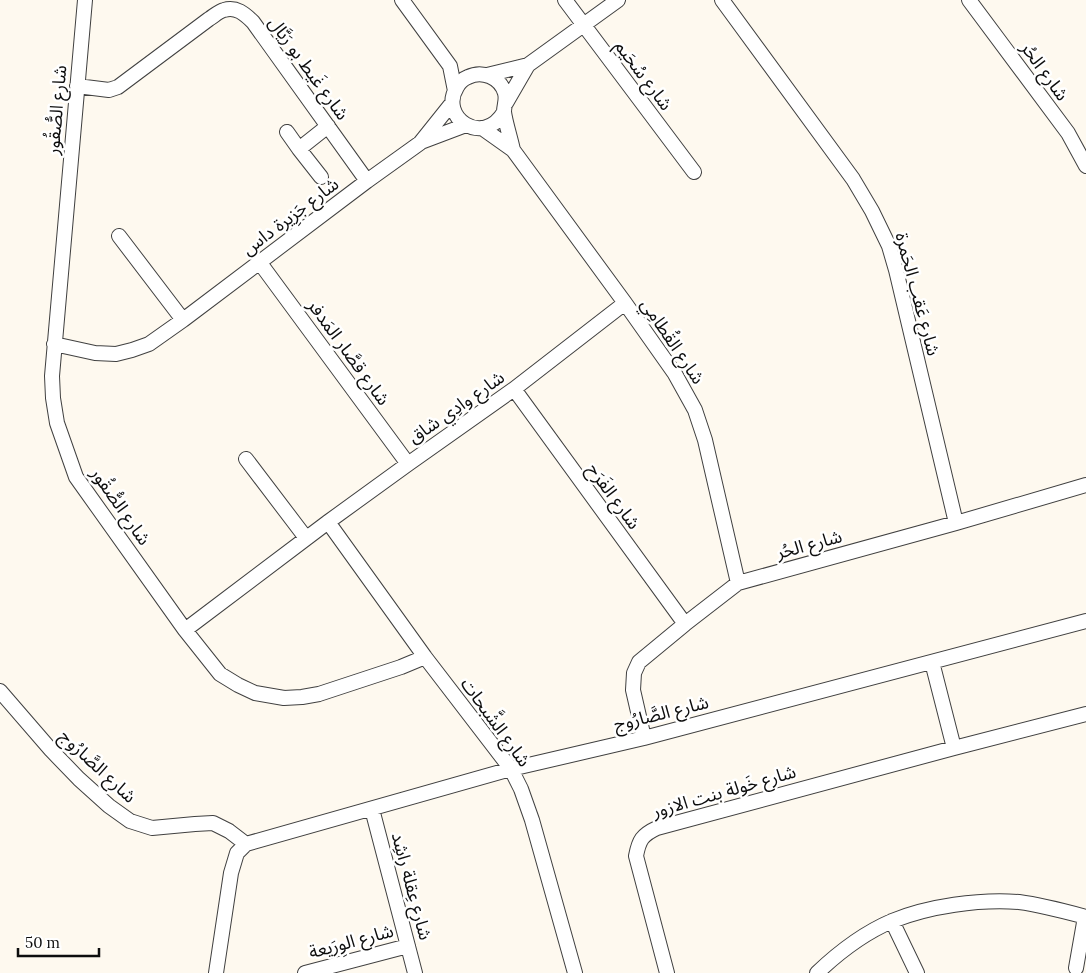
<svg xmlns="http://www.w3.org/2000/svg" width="1086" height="973" font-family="Lora,'Noto Sans Arabic',serif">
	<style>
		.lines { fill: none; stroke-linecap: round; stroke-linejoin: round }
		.minor-casing { stroke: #404040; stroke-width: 16 }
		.minor { stroke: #fff; stroke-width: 14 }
		.labels { text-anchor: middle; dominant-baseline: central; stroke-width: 5; stroke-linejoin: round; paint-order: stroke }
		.street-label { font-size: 18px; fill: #0d0d0d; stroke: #fff }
	</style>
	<rect width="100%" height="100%" fill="#fef9ef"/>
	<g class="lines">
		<g class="minor-casing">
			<path id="minor" d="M85,0L52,376L53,398L57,423L76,477L185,630L220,674L238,685L255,693L284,698L302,697L319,694L401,667L425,657
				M402,0L450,66L455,91
				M565,0L694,172
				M722,0L853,179L872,211L889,246L896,270L956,523
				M969,0L1068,133L1086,166
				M487,75L528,65
				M77,86L109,90L118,87L209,19C214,16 219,11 224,10C236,6 245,14 253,22L367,181
				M506,103L528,65L618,0
				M504,112C483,148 438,117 457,87C459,83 463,79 468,77C482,70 500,77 505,93C507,100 504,105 504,112C505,121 511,140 513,150
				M482,128L513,150L625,303L675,374L695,410L705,440L738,583
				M287,132L299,149L328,126
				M421,142L466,125
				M299,149L321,177
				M119,236L183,320
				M260,263L408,464
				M54,344L95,353L116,354L132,350L149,344L183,320L367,181L420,143L452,103
				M514,389L685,624
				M246,459L306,538
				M328,522L425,657L511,769L521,789L532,820L575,973
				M185,630L328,522L408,464L514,389L625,303
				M932,662L954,748
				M0,691L51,750L79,779L109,806L130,821L152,828L195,824L213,823L229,831L246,844
				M644,738L633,690L634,673L639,662L685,624L738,583L956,523L1086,485
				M372,809L415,973
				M892,921L917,973
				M1076,968L1085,917
				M216,973L231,873L237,853L246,844L511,769L644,738L1086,621
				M305,973L408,946
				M667,973L636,856C639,840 642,835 657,828L954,748L1086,714
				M817,973C839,952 864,933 892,921C929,906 979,899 1019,902C1042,905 1064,911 1086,917"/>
		</g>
		<use href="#minor" class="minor"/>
	</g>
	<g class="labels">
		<g class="street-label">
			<text transform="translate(309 68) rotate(54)">شارع غَيط بو رَيَّال</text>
			<text transform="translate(1045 71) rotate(54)">شارع الحُر</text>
			<text transform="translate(644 75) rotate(53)">شارع سُحَيم</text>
			<text transform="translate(56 110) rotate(-85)">شارع الصُّقُور</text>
			<text transform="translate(290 216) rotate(-37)">شارع جَزِيرة داس</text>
			<text transform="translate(918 294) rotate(75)">شارع عَقب الحَمرة</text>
			<text transform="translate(673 341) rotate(56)">شارع القُطامِي</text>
			<text transform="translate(349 352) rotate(54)">شارع قصَّار المَدفر</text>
			<text transform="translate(456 407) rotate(-35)">شارع وادِي شاق</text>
			<text transform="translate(614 496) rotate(54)">شارع الفَرَح</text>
			<text transform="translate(121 506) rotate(55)">شارع الصُّقُور</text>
			<text transform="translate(809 544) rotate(-15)">شارع الحُر</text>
			<text transform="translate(661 713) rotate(-14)">شارع الصَّارُوج</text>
			<text transform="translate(496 722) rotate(54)">شارع الشَّبحات</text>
			<text transform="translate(98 766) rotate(43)">شارع الصَّارُوج</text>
			<text transform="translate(724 791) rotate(-16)">شارع خَولة بنت الازور</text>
			<text transform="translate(412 886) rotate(75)">شارع عِقلة راشِد</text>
			<text transform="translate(351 941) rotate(-15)">شارع الوِرَيعة</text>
		</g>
	</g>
	<path d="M18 948v8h81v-8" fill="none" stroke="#0d0d0d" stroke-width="2.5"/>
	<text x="25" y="948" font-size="15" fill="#0d0d0d" stroke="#ffffff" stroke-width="4" paint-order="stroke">50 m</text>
</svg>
